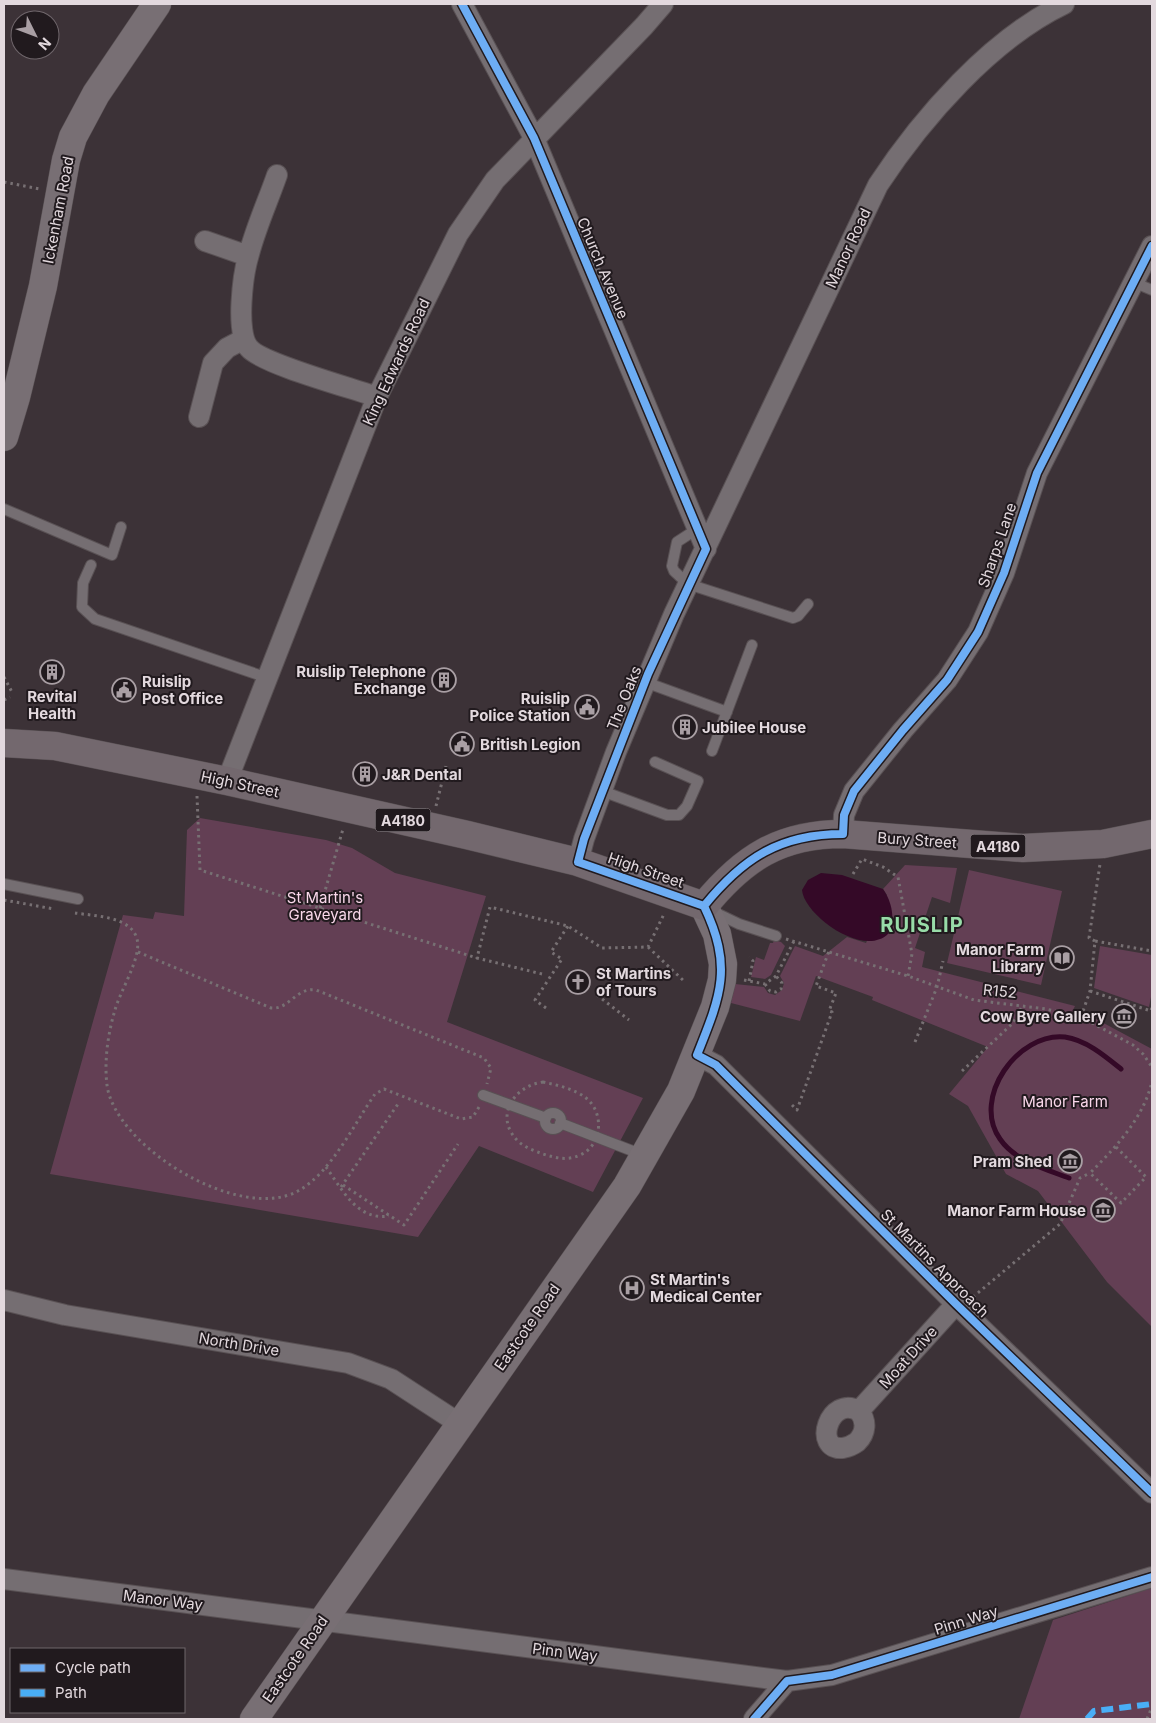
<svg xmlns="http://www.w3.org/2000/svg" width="1156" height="1723" font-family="Inter,sans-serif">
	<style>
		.green { fill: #633f54 }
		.water { fill: #340927 }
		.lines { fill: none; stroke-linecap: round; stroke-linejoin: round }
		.stream { stroke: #340927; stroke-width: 5 }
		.lane-casing { stroke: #595154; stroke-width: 12 }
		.street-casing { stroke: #595154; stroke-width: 22 }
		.secondary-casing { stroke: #595154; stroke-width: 29 }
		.primary-casing { stroke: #595154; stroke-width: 29 }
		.path { stroke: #777073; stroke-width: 3; stroke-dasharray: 2.5 4; stroke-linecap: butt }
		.lane { stroke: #756e72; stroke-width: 10 }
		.street { stroke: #756e72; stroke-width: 20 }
		.secondary { stroke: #786f74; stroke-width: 28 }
		.primary { stroke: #73686e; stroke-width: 28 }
		.quiet { stroke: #49aef6; stroke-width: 6; stroke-dasharray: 12 6; stroke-linecap: butt }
		.cycleway-casing { stroke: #211a1e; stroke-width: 11 }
		.cycleway { stroke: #6dadf4; stroke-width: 8 }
		.labels { text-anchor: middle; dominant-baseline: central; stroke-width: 4; stroke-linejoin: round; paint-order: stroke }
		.shield { fill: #211a1e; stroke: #a9a0a4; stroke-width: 1 }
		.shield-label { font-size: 14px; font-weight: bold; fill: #e3d9de }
		.street-label { font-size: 15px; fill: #e3d9de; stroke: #211a1e }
		.poi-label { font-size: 15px; font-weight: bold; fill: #e3d9de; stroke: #211a1e; text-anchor: end }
		.park-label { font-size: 15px; fill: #fad8eb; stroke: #211a1e }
		.district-label { font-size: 20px; font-weight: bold; letter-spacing: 1px; fill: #98dca8; stroke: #211a1e }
	</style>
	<rect width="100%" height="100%" fill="#3c3237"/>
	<path class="green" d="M200,818L326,840L352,848L395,873L486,896L447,1022L643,1098L593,1192L479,1146L418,1237L50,1174L123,915L153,919L155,912L184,916L187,830Z
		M905,865L957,868L950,903L932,897L915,948L925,952L922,967L1075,1006L1073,1010L1096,1019L1152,1049V1327L1107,1282L1038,1191L1006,1174L968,1106L949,1094L988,1047L872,1000L873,997L816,976L800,1021L731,1003L735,984L764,987L768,993L775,995L782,990L784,983L780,976L795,946L823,956L847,937L866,943L887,895L883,889Z
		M969,870L1062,891L1041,985L947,963Z
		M774,940L781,942L785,946L771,975L765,979L751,977L756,957L764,960L770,943H773Z
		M1100,946L1152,955V992L1149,1007L1094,988Z
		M1152,1588V1719H1019L1053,1620Z"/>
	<path class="water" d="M821,873L842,875L883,889C892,902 896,920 888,934C863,958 804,915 802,890L808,880Z"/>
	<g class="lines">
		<path class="stream" d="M1069,1178C1045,1169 1015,1161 1000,1139C971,1098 1018,1032 1065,1037C1086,1040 1105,1056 1121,1069"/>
		<g class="lane-casing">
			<path id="lane" d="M1133,282L1152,290
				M4,509L112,555L121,527
				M697,529L677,542L672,566L674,571L688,584L793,618L798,616L808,604
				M91,565L83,583L82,607L95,619L268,678
				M645,682L727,712
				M712,751L752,645
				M602,791L667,815H679L687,806L698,781L655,762
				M4,884L78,899
				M714,912L739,924L776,936
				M483,1095L546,1118
				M545 1121a8 8 0 1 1 16 0a8 8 0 1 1-16 0Z
				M560,1123L643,1155"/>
		</g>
		<g class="street-casing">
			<path id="street" d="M462,4L534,138L706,549
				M277,175C268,201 256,227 249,254C243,273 235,333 249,348C262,364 352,388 377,397
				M205,241L248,256
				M199,417L213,363L227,348L244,339
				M227,781L377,397L458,234L495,180L644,26L663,4
				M843,834L844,815L854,791L903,730L947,680L978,632L1004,573L1037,473L1152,246
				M578,862L584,839L616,752L674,614L878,185C922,118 991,39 1064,4
				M697,1055L716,1065L956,1304L1152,1493
				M4,1300L65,1315L348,1363L391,1379L460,1424
				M859,1411C829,1394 812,1451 843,1448C848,1447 853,1445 857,1442C866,1433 867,1421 859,1411L956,1304
				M4,1579L787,1681L832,1675L1152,1577
				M754,1719L787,1681"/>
		</g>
		<g class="secondary-casing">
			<path id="secondary" d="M4,437L16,397L43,286L66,160L73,137L96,94L157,4
				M254,1719L627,1186L681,1091L715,1007L722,980L723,964L717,934L704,906"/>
		</g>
		<g class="primary-casing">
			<path id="primary" d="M4,743L55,746L227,781L467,835L578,862L704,906C743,858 780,834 843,834L1023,848L1103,844L1152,834"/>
		</g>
		<path class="path" d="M4,182L40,189
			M4,677L13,694
			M4,700L10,697
			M197,796L200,870L477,958
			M436,806L446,766
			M853,874L862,859L883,867L898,877L912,954L908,976
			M4,900L54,909
			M320,908L343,829
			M75,913C94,916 131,916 137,939C142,957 120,991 115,1010C108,1033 104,1061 107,1085C115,1147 240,1223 298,1191C331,1173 354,1124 375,1094L384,1089L461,1119L473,1117L479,1107
			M786,939L908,976L974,1000L1046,1009L1081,1017L1133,1045L1143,1054L1152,1067
			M1095,941L1089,938L1100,864
			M648,947L685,982
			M138,952L271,1008C289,1010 296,987 316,990L484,1058L491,1068L487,1084
			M542,974L477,958L490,907L568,926L602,948L648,947L664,914
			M744,980L765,984L776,976L794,941
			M749,981L753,961L749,957
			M765,984L770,991L776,992L781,989L782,983L776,976
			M1090,991L1151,1011L1152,1007
			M597,995L629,1020
			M546,1008L535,1000L562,959L551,952L568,926
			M1081,1017L1090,991L1095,941L1152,951
			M915,1042L937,987L943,961
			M962,1071L1013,1023L1023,1005
			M543,1082C557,1085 575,1089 586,1098C605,1113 602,1146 580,1155C567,1161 556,1158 543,1154C535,1151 526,1148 519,1142C493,1118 513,1086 543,1082Z
			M792,1105L797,1110L832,1012L829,1011L836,993L816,986L829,951
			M1116,1147L1146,1177L1121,1203L1090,1173C1115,1148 1144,1118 1152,1081
			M326,1167C342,1189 357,1221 389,1216
			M343,1185L404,1225L458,1144
			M341,1187L398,1104
			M973,1297L1060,1224L1080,1178L1090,1173
			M1147,1719L1152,1707"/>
		<use href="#lane" class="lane"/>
		<use href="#street" class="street"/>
		<use href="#secondary" class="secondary"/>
		<use href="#primary" class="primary"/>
		<path class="quiet" d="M1087,1719L1094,1711L1152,1704"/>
		<g class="cycleway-casing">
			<path id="cycleway" d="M462,4L534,138L706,549L648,674L584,839L578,862L704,906
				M704,906C743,858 780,834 843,834L844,815L854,791L903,730L947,680L978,632L1004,573L1037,473L1152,246
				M704,906C733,967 721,995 697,1055L716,1065L956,1304L1152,1493
				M754,1719L787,1681L832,1675L1152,1577"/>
		</g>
		<use href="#cycleway" class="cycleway"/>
	</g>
	<defs>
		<g id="building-ring" transform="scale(1.25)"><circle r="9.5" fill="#211a1e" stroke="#a99fa4" stroke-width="1.5"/><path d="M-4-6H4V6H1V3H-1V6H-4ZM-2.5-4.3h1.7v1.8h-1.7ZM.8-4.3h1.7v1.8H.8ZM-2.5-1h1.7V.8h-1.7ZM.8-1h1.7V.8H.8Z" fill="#a99fa4"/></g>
		<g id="civic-ring" transform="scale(1.25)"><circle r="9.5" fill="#211a1e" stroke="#a99fa4" stroke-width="1.5"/><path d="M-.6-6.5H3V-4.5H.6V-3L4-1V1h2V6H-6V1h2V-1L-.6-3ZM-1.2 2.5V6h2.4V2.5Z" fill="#a99fa4"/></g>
		<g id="library-ring" transform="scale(1.25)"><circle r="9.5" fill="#211a1e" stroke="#a99fa4" stroke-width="1.5"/><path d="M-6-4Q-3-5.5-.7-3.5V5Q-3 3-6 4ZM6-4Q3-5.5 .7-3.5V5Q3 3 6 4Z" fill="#a99fa4"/></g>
		<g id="church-ring" transform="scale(1.25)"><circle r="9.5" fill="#211a1e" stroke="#a99fa4" stroke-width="1.5"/><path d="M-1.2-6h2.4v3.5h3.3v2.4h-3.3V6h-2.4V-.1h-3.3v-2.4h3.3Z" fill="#a99fa4"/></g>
		<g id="museum-ring" transform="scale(1.25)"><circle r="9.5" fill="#211a1e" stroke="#a99fa4" stroke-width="1.5"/><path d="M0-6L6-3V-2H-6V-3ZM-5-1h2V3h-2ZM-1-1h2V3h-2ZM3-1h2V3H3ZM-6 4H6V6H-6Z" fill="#a99fa4"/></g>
		<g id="hospital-ring" transform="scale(1.25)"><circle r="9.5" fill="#211a1e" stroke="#a99fa4" stroke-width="1.5"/><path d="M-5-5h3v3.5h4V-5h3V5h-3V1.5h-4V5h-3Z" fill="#a99fa4"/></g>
	</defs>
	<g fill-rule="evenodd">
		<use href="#building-ring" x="52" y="672"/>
		<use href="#building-ring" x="444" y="680"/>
		<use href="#civic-ring" x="124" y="690"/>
		<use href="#civic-ring" x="587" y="707"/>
		<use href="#building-ring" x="685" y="727"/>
		<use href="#civic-ring" x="462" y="744"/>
		<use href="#building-ring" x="365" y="774"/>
		<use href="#library-ring" x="1062" y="958"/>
		<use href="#church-ring" x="578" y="982"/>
		<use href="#museum-ring" x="1124" y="1016"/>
		<use href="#museum-ring" x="1070" y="1161"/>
		<use href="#museum-ring" x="1103" y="1210"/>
		<use href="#hospital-ring" x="632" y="1288"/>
	</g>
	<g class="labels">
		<g class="shield">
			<rect x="375.5" y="808.5" width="55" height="23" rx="4"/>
			<rect x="970.5" y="834.5" width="55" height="23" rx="4"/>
		</g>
		<g class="shield-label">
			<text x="403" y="820">A4180</text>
			<text x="998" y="846">A4180</text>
		</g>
		<g class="street-label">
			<text transform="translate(58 210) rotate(-79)">Ickenham Road</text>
			<text transform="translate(848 248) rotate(-65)">Manor Road</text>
			<text transform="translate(603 268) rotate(67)">Church Avenue</text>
			<text transform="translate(396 362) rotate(-65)">King Edwards Road</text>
			<text transform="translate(997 545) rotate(-71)">Sharps Lane</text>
			<text transform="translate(624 698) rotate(-68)">The Oaks</text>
			<text transform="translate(240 784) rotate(12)">High Street</text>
			<text transform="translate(917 840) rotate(4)">Bury Street</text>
			<text transform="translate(646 870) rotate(19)">High Street</text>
			<text transform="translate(1000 991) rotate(6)">R152</text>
			<text transform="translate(935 1263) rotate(45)">St Martins Approach</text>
			<text transform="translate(527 1327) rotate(-55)">Eastcote Road</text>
			<text transform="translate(239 1344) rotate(9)">North Drive</text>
			<text transform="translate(908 1357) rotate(-48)">Moat Drive</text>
			<text transform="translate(163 1600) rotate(7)">Manor Way</text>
			<text transform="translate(966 1620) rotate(-17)">Pinn Way</text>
			<text transform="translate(565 1652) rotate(7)">Pinn Way</text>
			<text transform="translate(295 1659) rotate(-55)">Eastcote Road</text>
		</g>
		<g class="poi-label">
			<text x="426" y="671">Ruislip Telephone<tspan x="426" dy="17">Exchange</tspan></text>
			<text x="142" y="681" text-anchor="start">Ruislip<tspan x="142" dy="17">Post Office</tspan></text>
			<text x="52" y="696" text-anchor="middle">Revital<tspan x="52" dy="17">Health</tspan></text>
			<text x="570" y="698">Ruislip<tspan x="570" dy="17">Police Station</tspan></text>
			<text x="702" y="727" text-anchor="start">Jubilee House</text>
			<text x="480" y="744" text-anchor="start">British Legion</text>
			<text x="382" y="774" text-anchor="start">J&amp;R Dental</text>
			<text x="1044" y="949">Manor Farm<tspan x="1044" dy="17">Library</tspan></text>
			<text x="596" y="973" text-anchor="start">St Martins<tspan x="596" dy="17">of Tours</tspan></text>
			<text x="1106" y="1016">Cow Byre Gallery</text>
			<text x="1052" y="1161">Pram Shed</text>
			<text x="1086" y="1210">Manor Farm House</text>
			<text x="650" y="1279" text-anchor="start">St Martin's<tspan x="650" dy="17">Medical Center</tspan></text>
		</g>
		<g class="park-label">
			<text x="325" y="897">St Martin's<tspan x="325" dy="17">Graveyard</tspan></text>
			<text x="1065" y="1101">Manor Farm</text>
		</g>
		<g class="district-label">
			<text x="922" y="925">RUISLIP</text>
		</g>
	</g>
	<rect width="1156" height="1723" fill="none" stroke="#e3d9de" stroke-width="10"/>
	<rect x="10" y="1648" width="175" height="65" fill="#211a1e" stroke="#6f666b"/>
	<rect x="20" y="1664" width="25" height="8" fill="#6dadf4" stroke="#6f666b"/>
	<text x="55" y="1673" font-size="15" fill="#e3d9de">Cycle path</text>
	<rect x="20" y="1689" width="25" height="8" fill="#49aef6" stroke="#6f666b"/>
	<text x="55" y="1698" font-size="15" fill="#e3d9de">Path</text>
	<g transform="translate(35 35) rotate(132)"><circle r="24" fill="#211a1e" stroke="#6f666b"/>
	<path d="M0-4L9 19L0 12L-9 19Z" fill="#a99fa4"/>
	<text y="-8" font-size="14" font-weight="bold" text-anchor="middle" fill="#e3d9de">N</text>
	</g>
</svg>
